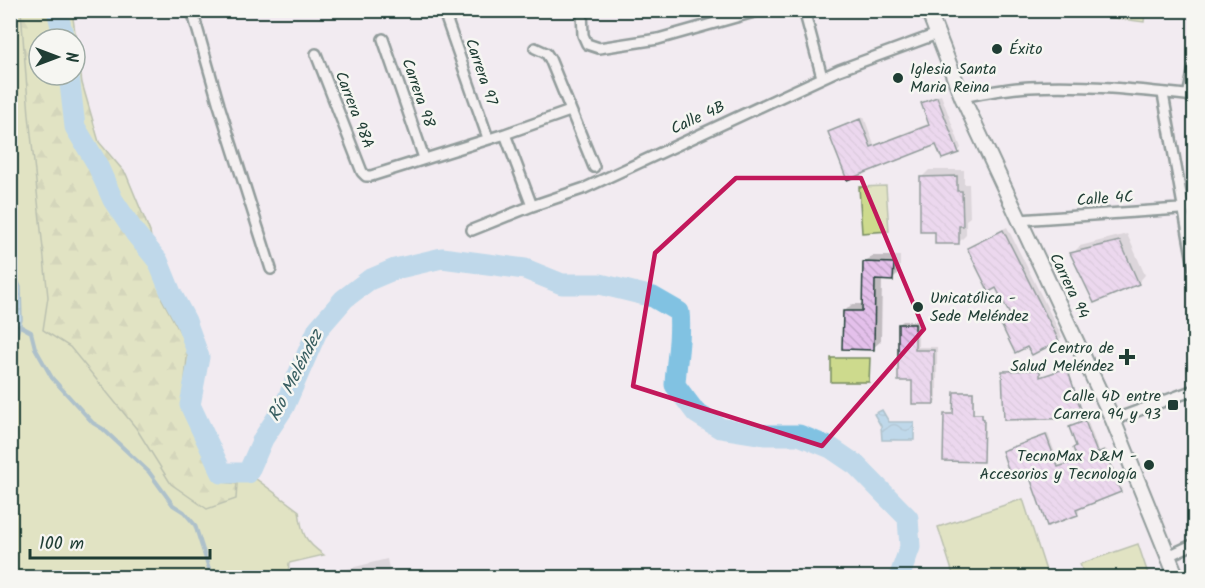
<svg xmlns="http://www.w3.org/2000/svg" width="1205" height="588" font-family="Kalam,sans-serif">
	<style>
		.green { fill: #cdda8d; stroke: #768c60; stroke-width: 1.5 }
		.forest { fill: url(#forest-firs); stroke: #768c60; stroke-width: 1.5; fill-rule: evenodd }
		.water { fill: url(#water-waves); stroke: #5a8d9c; stroke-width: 1.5 }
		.shadow { fill: #0003 }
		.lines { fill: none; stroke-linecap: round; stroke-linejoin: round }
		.stream { stroke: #5a8d9c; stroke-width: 4 }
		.river { stroke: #81c2e2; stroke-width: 21 }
		.building { fill: url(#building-back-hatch); stroke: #1f3d34; stroke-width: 1.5 }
		.street-casing { stroke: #1f3d34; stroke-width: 14 }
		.secondary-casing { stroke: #1f3d34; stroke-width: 18 }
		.street { stroke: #f6f6f2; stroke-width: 9 }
		.secondary { stroke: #f6f6f2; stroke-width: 14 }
		.marked { fill: none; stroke: #c2185b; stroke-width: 4.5; stroke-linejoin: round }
		.poi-dot { fill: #1f3d34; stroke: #f6f6f2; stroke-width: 2 }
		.labels { text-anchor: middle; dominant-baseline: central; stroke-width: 5; stroke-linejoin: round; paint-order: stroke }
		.poi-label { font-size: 16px; fill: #1f3d34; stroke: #f6f6f2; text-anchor: start }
		.street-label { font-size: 16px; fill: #1f3d34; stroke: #f6f6f2 }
		.water-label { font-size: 18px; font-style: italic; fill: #385e60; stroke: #f6f6f2 }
	</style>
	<defs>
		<pattern id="forest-firs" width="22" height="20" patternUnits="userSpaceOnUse" patternTransform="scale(1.5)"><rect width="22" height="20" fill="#cdda8d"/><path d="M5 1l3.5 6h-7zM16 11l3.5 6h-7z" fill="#b0bc7a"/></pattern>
		<pattern id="water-waves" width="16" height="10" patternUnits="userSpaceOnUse" patternTransform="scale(1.5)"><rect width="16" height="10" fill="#81c2e2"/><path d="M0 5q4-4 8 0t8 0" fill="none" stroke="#699fb8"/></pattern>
		<pattern id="building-back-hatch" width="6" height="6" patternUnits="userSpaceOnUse" patternTransform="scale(1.5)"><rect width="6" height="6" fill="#e4c0eb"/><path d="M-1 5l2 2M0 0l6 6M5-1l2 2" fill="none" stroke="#c3a6ca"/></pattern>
	</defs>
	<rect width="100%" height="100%" fill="#f2ebf1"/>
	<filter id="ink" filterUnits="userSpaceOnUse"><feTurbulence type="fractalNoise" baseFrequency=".0167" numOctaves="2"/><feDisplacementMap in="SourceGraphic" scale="12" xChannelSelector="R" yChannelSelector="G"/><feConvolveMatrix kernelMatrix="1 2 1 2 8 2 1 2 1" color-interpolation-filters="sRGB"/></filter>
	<g filter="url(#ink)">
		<path class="green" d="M10,11H57L39,39V75L135,233L158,261L171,293L186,321L199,357L190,405L222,473H248L299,511C302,534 304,541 324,555L289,563L288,577H11Z
			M1100,11H1145L1144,22L1100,16Z
			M886,186L889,231L862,233L859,187Z
			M831,358H870L869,382H831Z
			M1023,499L1048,577H954L938,527Z
			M1138,544L1149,577H1085L1080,564Z"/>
		<path class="forest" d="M21,11H72L82,83L99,142L126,174L150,232L162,299L188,347L184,390L190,419L223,482L237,484L236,499L207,509L171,484L136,428L70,347L43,330L48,297L29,115ZM39,39H75V75H39Z"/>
		<path class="water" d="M11,264L21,287L22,320L16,341L11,342Z
			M882,410L889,422H914V440H882L881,426L874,414Z"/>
		<path class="shadow" d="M941,95L961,148L958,152L937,143L848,178L830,132L834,129L864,117L874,145L930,123L923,104L926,100Z
			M929,170H964V184H969L970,217L966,220V235L959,242L936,230L921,178Z
			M1007,227L1062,337L1058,340L1028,345L1000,321L1011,314L997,286L969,248Z
			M1127,234L1145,275L1138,283L1072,254L1080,246Z
			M872,256H900V272L893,279H882L881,341L873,348L844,312L852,304H864L865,263Z
			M903,321H918V347H937V399L934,403L913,379L899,324Z
			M1068,368L1083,416L1003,372L1041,369V377Z
			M957,391H974V414H983V418H985L983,460L946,414L955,413Z
			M1087,420L1099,452L1106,449L1122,489L1078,507L1079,512L1077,514L1029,470L1003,451L1048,434L1060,466L1079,460L1077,445L1071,427Z
			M387,559L391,578H336L343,570Z
			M457,572L455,578H437Z"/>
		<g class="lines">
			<path class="stream" d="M20,326L31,332L35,348L52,378L93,423L103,429L149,472L173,505L184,512L195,525L210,572L208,578"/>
			<path class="river" d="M57,10L64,39
				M69,75L75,127L96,162L113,200L135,233L158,261L171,293L186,321L199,357L190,405L222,473H248L263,439L284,407L318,329L344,299L369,280L395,269L442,258L525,269L562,284H600L653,297L679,312C682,337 676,360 675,385L696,413L720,428L764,435H799L831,448L856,465L908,518L910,547L899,578"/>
		</g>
		<path class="building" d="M937,97L959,153L942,159L936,145L847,180L828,132L860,119L871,147L929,125L921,103Z
			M957,176V191H962L963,226H959V244H935V232H920V177Z
			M1003,230L1059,341L1032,355L1027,347L1015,353L999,320L1010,315L996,288L989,292L967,248Z
			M1120,241L1139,284L1094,303L1070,253Z
			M863,262L894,263L893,281L875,280L874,350L842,349L843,311H862Z
			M898,324H915V350H934V404H912V381H898Z
			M1067,368L1084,418L1004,420L1002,371L1040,370V377Z
			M954,392H973V414H982V418L984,419L983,462L943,461L944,414H953Z
			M1085,421L1097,453L1104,450L1121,492L1076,510L1078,515L1047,526L1028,472L1011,478L1002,451L1046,435L1058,467L1078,460L1073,448L1076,446L1069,427Z"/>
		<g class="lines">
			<g class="street-casing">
				<path id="street" d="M192,10L219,105L271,269
					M582,10L583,35L587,44L599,48L658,39L761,10
					M804,10L822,77
					M445,15L488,138
					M383,39L424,158
					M535,48L546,53L550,59L594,167
					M316,54L362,172L366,176H371L505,134L570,111
					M1163,94L1194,267
					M1188,96L1194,68
					M962,97C984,93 1007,88 1030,87C1085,84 1139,90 1194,96
					M505,134L532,206
					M1019,220L1194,208
					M472,230L532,206L585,188L839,70L937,34
					M1113,420L1194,390
					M1168,556L1194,544"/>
			</g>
			<g class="secondary-casing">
				<path id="secondary" d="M928,10L962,97L1113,420L1177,578"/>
			</g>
			<use href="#street" class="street"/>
			<use href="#secondary" class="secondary"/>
		</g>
	</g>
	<path d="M0 0H1205V588H0ZM736,178H861L924,329L822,446L633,386L655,253Z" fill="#f2ebf1" fill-opacity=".55" fill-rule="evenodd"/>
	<path class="marked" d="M736,178H861L924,329L822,446L633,386L655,253Z"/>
	<g class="poi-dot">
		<circle cx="997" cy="49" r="6"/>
		<circle cx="898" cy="78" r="6"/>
		<circle cx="918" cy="307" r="6"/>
		<path d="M1124 348h6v6h6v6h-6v6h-6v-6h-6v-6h6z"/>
		<rect x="1167" y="399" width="12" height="12" rx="3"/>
		<circle cx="1149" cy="465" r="6"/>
	</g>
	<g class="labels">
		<g class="poi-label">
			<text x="1009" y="49">Éxito</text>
			<text x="910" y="69">Iglesia Santa<tspan x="910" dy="18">Maria Reina</tspan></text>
			<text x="930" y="298">Unicatólica -<tspan x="930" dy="18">Sede Meléndez</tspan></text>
			<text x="1114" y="348" text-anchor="end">Centro de<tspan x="1114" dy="18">Salud Meléndez</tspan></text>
			<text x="1161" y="396" text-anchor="end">Calle 4D entre<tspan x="1161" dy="18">Carrera 94 y 93</tspan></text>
			<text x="1137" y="456" text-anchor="end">TecnoMax D&amp;M -<tspan x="1137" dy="18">Accesorios y Tecnología</tspan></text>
		</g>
		<g class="street-label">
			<text transform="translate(481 72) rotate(71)">Carrera 97</text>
			<text transform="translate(418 93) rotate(71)">Carrera 98</text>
			<text transform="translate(354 110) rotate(69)">Carrera 98A</text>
			<text transform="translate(698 118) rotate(-25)">Calle 4B</text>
			<text transform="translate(1105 199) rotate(-4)">Calle 4C</text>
			<text transform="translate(1069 286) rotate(64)">Carrera 94</text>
		</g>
		<g class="water-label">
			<text transform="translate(296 376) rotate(-63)">Río Meléndez</text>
		</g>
	</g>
	<rect width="1205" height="588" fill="none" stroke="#f6f6f2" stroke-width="36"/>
	<rect x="18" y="18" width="1169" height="552" fill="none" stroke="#1f3d34" stroke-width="2" filter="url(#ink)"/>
	<g transform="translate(57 57) rotate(90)"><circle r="28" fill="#f6f6f2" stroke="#a0aca6" stroke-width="1.5"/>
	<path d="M0-4.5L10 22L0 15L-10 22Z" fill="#1f3d34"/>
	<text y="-9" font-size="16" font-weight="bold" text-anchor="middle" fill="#1f3d34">N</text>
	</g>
	<path d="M30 549v9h180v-9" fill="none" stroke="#1f3d34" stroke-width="3"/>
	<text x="39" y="549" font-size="18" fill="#1f3d34" stroke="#f6f6f2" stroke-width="4.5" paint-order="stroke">100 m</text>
</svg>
